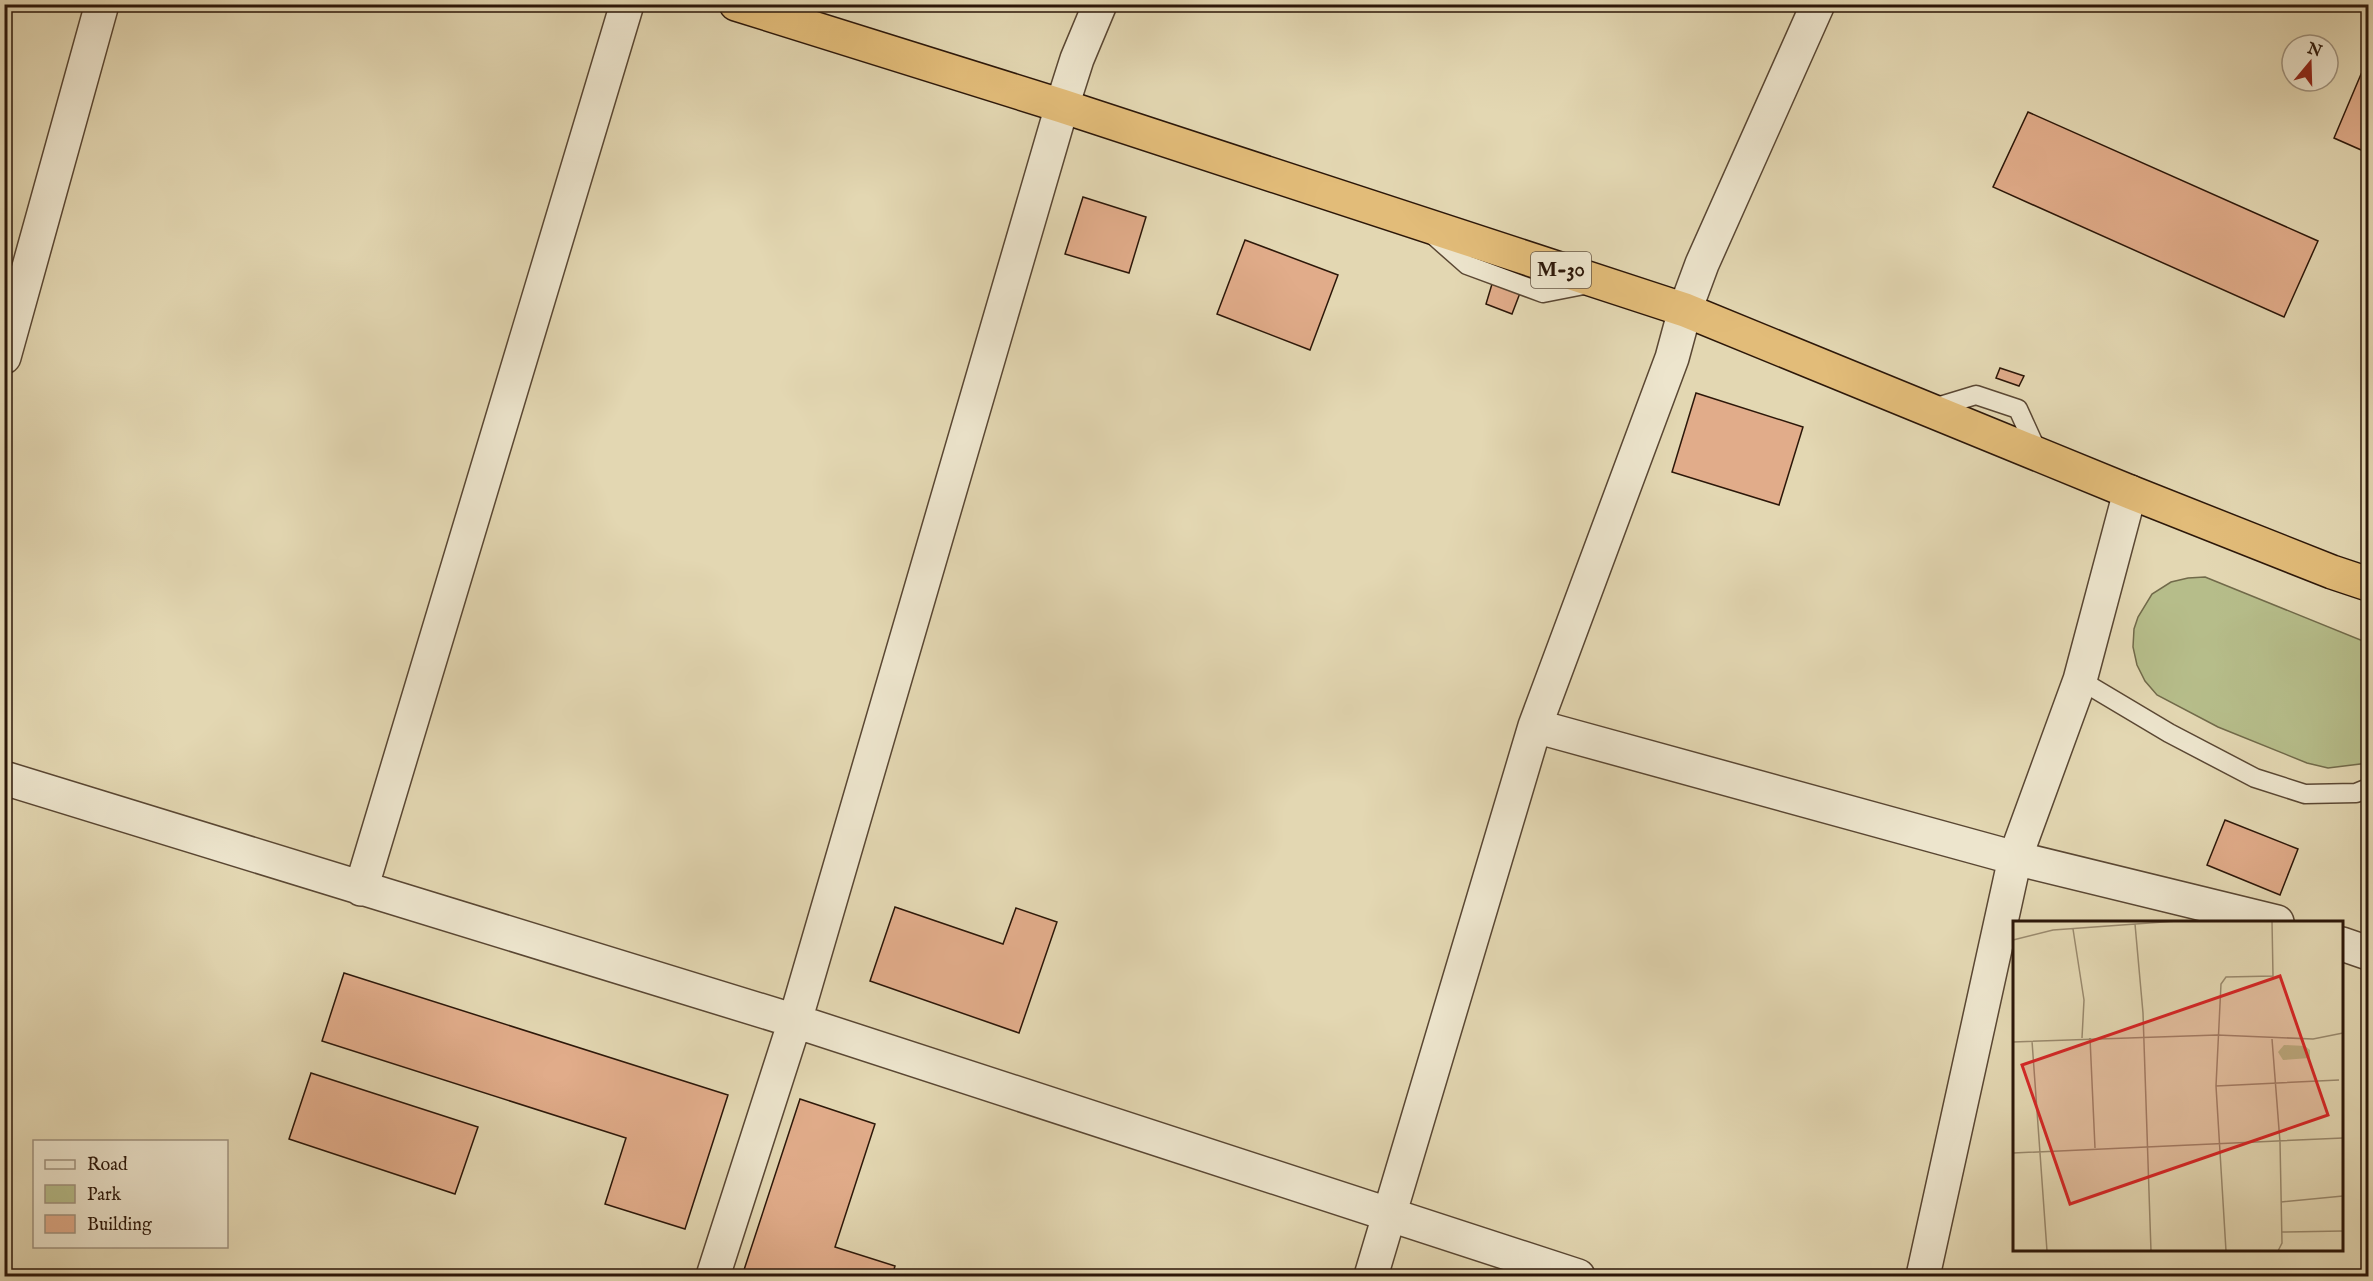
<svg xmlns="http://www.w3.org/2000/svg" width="2373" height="1281" font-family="'IM FELL English',serif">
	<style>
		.green { fill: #b6bd8a; stroke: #716a4a; stroke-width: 1.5 }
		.building { fill: #e1ac8a; stroke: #2c1709; stroke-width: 1.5 }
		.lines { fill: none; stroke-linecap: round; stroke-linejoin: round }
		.lane-casing { stroke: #5a4733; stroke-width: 21 }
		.street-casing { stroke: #5a4733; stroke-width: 36 }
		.highway-casing { stroke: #2c1709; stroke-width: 36 }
		.lane { stroke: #ede5cd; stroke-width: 18 }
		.street { stroke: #ede5cd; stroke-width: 33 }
		.highway { stroke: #e2bc79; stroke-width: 33 }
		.labels { text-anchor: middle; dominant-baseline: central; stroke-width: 4.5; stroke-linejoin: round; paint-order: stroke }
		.shield { fill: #ede5cd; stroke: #654; stroke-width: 1.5 }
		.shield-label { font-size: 21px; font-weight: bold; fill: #2c1709 }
		.inset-road { fill: none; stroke: #9a8a6e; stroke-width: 1.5 }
		.view { fill: #d62828; fill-opacity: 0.15; stroke: #d62828; stroke-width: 3 }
		.inset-edge { fill: none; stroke: #2c1709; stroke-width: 3 }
	</style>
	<rect width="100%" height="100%" fill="#e3d7b2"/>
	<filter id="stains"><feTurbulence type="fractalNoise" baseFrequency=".00333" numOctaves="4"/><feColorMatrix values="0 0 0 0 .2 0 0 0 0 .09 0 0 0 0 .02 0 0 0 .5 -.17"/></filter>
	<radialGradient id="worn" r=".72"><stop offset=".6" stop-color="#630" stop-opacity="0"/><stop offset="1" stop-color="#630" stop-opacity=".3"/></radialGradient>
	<path class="green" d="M2205,577L2368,643V763L2328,768L2307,763L2218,727L2157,695L2145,681L2137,665L2133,647L2134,629L2138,617L2152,594L2171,582L2188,578Z"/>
	<path class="building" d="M2367,60H2368V153L2334,138Z
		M2028,112L2318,241L2284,317L1993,187Z
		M1083,197L1146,217L1129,273L1065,254Z
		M1245,240L1338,275L1310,350L1217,314Z
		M1492,284L1520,293L1512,314L1486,304Z
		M2000,368L2024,376L2019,386L1996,378Z
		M1696,393L1803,427L1779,505L1672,472Z
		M2225,820L2298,849L2280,895L2207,865Z
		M895,907L1003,944L1016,908L1057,922L1019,1033L870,981Z
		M344,973L728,1095L685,1229L605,1204L626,1138L322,1041Z
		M311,1073L478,1127L455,1194L289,1139Z
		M800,1099L875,1124L835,1247L895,1266L892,1276H742Z"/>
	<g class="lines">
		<g class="lane-casing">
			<path id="lane" d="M1433,235L1467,265L1543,293L1589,284
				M1930,409L1976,395L2018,409L2038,453
				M2080,680L2169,733L2255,778L2305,794L2356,793L2368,788"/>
		</g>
		<g class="street-casing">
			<path id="street" d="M4,357L102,4
				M1535,726L2015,858L2277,922
				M4,778L795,1021L1578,1276
				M361,889L627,4
				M2342,944L2368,953
				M713,1276L795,1021L1062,106L1077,59L1100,4
				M1371,1276L1535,726L1672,358L1685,310L1702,264L1818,4
				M1923,1276L2015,858L2080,680L2130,492"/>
		</g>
		<g class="highway-casing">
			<path id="highway" d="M736,4L1062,106L1685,310L2130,492L2332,572L2368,584"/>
		</g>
		<use href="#lane" class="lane"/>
		<use href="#street" class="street"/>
		<use href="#highway" class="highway"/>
	</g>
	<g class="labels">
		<rect class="shield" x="1531" y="252" width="60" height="36" rx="4.5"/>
		<g class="shield-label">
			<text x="1561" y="270">М-30</text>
		</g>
	</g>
	<g transform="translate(2013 921)">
		<rect width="330" height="330" fill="#e3d7b2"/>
		<path d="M271,124L292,125L297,129V137L270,139L265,131Z" fill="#b6bd8a"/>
		<path class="inset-road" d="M122,3L130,92L138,330M60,8L71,79L69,117M0,19L40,9L164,0M77,117L82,227M259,118L267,221L269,322L265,330M19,120L34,330M0,121L204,114L300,118L330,112M203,165L326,159M0,232L330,217M268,281L330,275M269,311L330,310M213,330L203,165L208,63L213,56L260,55L259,0"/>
		<path class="view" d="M267,55L315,194L57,283L9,144Z"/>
		<rect width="330" height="330" class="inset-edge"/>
	</g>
	<rect width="2373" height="1281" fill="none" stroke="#e3d7b2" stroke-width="24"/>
	<rect x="6" y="6" width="2361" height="1269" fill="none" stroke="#2c1709" stroke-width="3"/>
	<rect x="12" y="12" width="2349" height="1257" fill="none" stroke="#2c1709" stroke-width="1.5"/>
	<rect x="33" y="1140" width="195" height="108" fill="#ede5cd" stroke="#a0937f" stroke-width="1.5"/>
	<rect x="45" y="1160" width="30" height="9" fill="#ede5cd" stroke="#a0937f" stroke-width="1.5"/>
	<text x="87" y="1170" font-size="18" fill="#2c1709">Road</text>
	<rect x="45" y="1185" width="30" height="18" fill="#b6bd8a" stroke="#a0937f" stroke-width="1.5"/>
	<text x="87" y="1200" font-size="18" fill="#2c1709">Park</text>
	<rect x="45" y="1215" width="30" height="18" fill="#e1ac8a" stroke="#a0937f" stroke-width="1.5"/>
	<text x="87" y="1230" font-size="18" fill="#2c1709">Building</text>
	<g transform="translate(2310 63) rotate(19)"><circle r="28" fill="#ede5cd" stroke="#a0937f" stroke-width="1.5"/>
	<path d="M0-4.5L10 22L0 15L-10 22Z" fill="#8f2418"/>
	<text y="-9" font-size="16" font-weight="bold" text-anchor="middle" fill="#2c1709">N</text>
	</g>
	<rect width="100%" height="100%" filter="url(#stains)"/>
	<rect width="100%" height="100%" fill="url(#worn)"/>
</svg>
